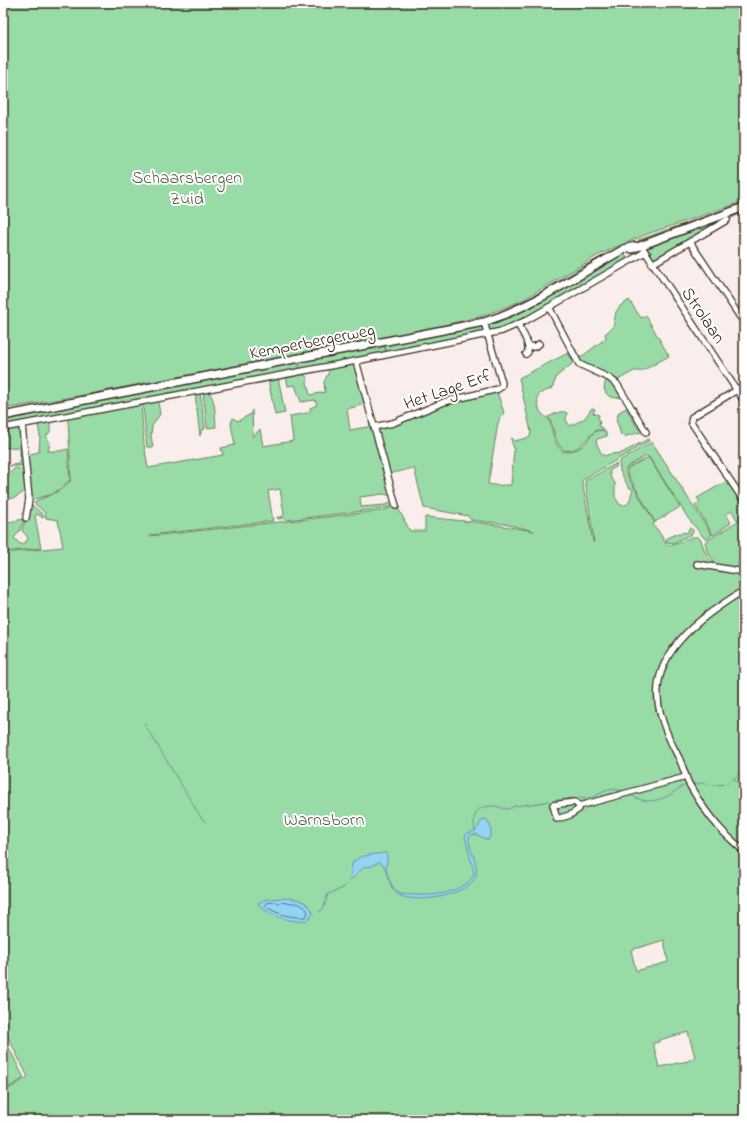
<svg xmlns="http://www.w3.org/2000/svg" width="747" height="1123" viewBox="0 0 747 1123" font-family="'Indie Flower',sans-serif">
<style>
.green{fill:#98dba7;stroke:#6a8262;fill-rule:evenodd}
.water{fill:#92d4f4;stroke:#6f909e}
.lines{fill:none;stroke-linecap:round;stroke-linejoin:round}
.shore{stroke:#5e6e74;stroke-width:1}
.stream{stroke:#6f909e;stroke-width:1}
.minor-casing{stroke:#3b2a1e;stroke-width:8}
.major-casing{stroke:#3b2a1e;stroke-width:10}
.minor{stroke:#fff;stroke-width:5.5}
.major{stroke:#fff;stroke-width:7}
.labels{text-anchor:middle;stroke-width:4;stroke-linejoin:round;paint-order:stroke}
.park-label{font-size:18px;fill:#575f47;stroke:#fff}
.street-label{font-size:18px;fill:#3b2a1e;stroke:#fff}
</style>
<rect width="100%" height="100%" fill="#f9eeeb"/>
<filter id="ink" filterUnits="userSpaceOnUse"><feTurbulence type="fractalNoise" baseFrequency=".025" numOctaves="2"/><feDisplacementMap in="SourceGraphic" scale="8" xChannelSelector="R" yChannelSelector="G"/><feConvolveMatrix kernelMatrix="1 2 1 2 8 2 1 2 1" color-interpolation-filters="sRGB"/></filter>
<g filter="url(#ink)">
<!-- green -->
<g class="green">
<polygon points="3,3 744,3 744,201 710,213 647,234 616,247 597,256 521,301 483,316 423,330 78,396 3,409"/>
<polygon points="738,205 739,207 640,243 638,240"/>
<polygon points="740,211 741,213 654,261 650,255 652,253 650,251 648,252 645,249 646,246"/>
<polygon points="621,247 539,296 498,315 497,313 530,298 585,265"/>
<polygon points="625,254 627,260 509,327 489,331 488,324 616,256"/>
<polygon points="629,300 641,318 646,316 669,356 642,371 634,371 616,381 580,363 551,307 580,358 606,338 605,334 613,327 616,312 620,306"/>
<polygon points="482,326 485,332 387,353 384,345"/>
<polygon points="384,346 386,353 302,370 298,361 358,350 378,349"/>
<path d="M568,353L572,359V364L557,376L552,388L539,394C536,401 538,410 543,415C546,418 549,418 550,422C553,432 554,448 565,452C570,451 577,450 581,447C590,441 592,427 605,431L607,436L597,439L596,442L601,453L605,456L610,454L622,453L648,439L649,441L584,479L582,481L593,542H594L585,481L617,463L616,467L610,470C609,476 612,480 615,483V497L620,505C632,507 629,497 633,490L631,488H629L620,471L619,461L652,442L712,535L707,539H705L688,518L649,457L646,456L627,467L625,472L655,523L653,524L654,527L657,529L667,545C680,546 688,535 698,537L701,540L705,552L711,562H714L707,551L705,542L744,517V1120H3V1092L28,1077L3,1027V553L63,547L58,520L46,518L45,513L34,503V502C49,495 59,494 71,480L68,418L141,404L144,444L148,468L223,455L221,448L235,445L231,424L233,418L238,421L251,414L252,410L253,437L260,429L263,446L293,441L290,416L307,413L310,412V408L317,405L315,400L301,402L295,385L288,386L286,376L302,372L308,379L307,382L310,395L325,392L324,382L331,367L354,363L365,404L347,409L350,430L373,426L393,496L383,494L360,497L361,507L385,505L393,502V506L381,509L286,520L283,518L278,519L277,517H282L284,514L280,489L268,491L273,521L150,535V536L381,511L394,507L399,510L410,531H425V517L483,523L534,531L505,524L471,520L468,516L463,515L424,508L414,468L389,474L376,429L438,406L497,392L504,413L500,418L498,423L488,484C496,486 503,485 511,485L514,449L511,439L512,438L515,441L530,437L531,432L519,378ZM664,940L668,962L636,971L631,950ZM688,1032L695,1057L688,1061L659,1067L653,1043L659,1042V1040Z"/>
<polygon points="297,362 300,370 3,427 3,418"/>
<polygon points="278,377 285,413 275,415 268,379"/>
<path d="M606,379L614,383L622,396L621,397C612,399 606,397 604,388Z"/>
<path d="M208,391C216,399 215,416 216,427L207,428L203,392Z"/>
<polygon points="200,392 205,429 202,429 200,436 195,393"/>
<polygon points="156,401 158,402 160,414 152,426 151,436 153,447 147,447 143,404"/>
<path d="M592,408L595,409L593,413L599,415L598,419L600,420L599,426L603,428L604,430H596C585,439 580,453 563,450C552,440 555,424 548,417C554,415 561,409 567,413L566,420L570,426L584,419Z"/>
<polygon points="626,408 639,430 642,429 643,430 641,432 623,437 621,435 618,425 616,420 619,412"/>
<polygon points="50,421 50,432 46,436 50,443 48,451 59,451 68,449 70,480 53,494 32,500 31,499 26,455 39,452 40,436 38,424"/>
<polygon points="19,427 22,429 24,466 10,466 10,465 20,464 20,447 3,448 3,430"/>
<polygon points="647,458 649,458 680,507 655,522 627,473 628,468"/>
<polygon points="15,468 23,469 26,491 14,498 3,499 3,477 8,475"/>
<polygon points="727,481 744,506 744,515 737,520 732,511 726,514 731,523 713,535 695,505 700,502 697,498"/>
<polygon points="30,503 44,516 43,518 37,514 35,516 41,548 3,552 3,523 24,519 20,530 14,538 20,544 23,544 28,539 27,536 22,531"/>
<polygon points="689,528 693,530 693,532 692,534 673,543 667,542 666,539 678,533 679,535 683,532 685,533 688,532"/>
<polygon points="3,1036 24,1078 3,1091"/>
</g>
<!-- water -->
<g class="water">
<path d="M486,819C491,824 493,833 488,840L475,834L469,836C468,849 479,862 476,875C471,896 411,906 396,893C387,885 389,866 379,862L372,866L364,867L353,878L350,879C351,874 351,865 354,861C359,855 377,854 385,853H386C388,858 387,861 386,866C386,876 392,889 400,894C424,896 447,897 467,883C470,880 473,878 474,873L465,836C468,832 470,833 474,831C479,828 479,824 482,820Z"/>
<path d="M270,899C285,898 307,895 313,913C311,916 310,919 307,920C297,925 263,914 258,903L264,900Z"/>
</g>
<g class="lines">
<!-- shore -->
<path class="shore" d="M275,902C286,904 304,899 308,913L305,917C292,918 276,914 265,906L267,903Z"/>
<!-- stream -->
<g class="stream">
<polyline points="144,723 202,819 205,821"/>
<polyline points="734,779 737,782 744,784"/>
<path d="M692,784C701,782 708,785 716,785C727,786 736,777 744,770"/>
<path d="M631,795C645,805 661,801 674,792C678,789 681,786 685,786"/>
<path d="M579,798C598,802 602,784 623,791"/>
<polyline points="554,800 562,800 572,798"/>
<path d="M475,831C472,816 475,806 493,806C498,806 501,808 506,809C509,809 512,807 515,806C527,804 537,804 549,801"/>
<polyline points="319,912 323,909 328,894 343,888 350,879"/>
</g>
<defs>
<g id="minor">
<polyline points="740,208 744,215"/>
<polyline points="690,242 744,323"/>
<polyline points="644,250 744,401"/>
<polyline points="652,264 727,220"/>
<polyline points="549,307 579,364 609,378 617,384 646,432"/>
<path d="M518,325C523,334 529,341 528,352L526,354"/>
<polyline points="529,346 534,347 539,344"/>
<polyline points="356,361 396,506"/>
<polyline points="744,385 732,393 692,417 691,422 744,501"/>
<polyline points="22,425 29,499 26,518"/>
<polyline points="374,427 393,423 444,402 498,389 501,387 502,383 484,322"/>
<polyline points="3,428 356,361 502,331 525,321 645,252"/>
<polyline points="697,564 744,572"/>
<path d="M744,590C700,618 643,656 661,716C665,731 672,745 679,758C683,766 685,776 689,784C697,798 707,814 718,826C726,836 736,843 744,852"/>
<polygon points="575,802 579,806 579,809 570,815 557,819 553,805"/>
<polyline points="579,806 686,777"/>
</g>
<g id="major">
<polyline points="632,249 744,207"/>
<path d="M3,416L484,322C534,306 578,275 624,249L635,246"/>
</g>
</defs>
<!-- minor casing -->
<use href="#minor" class="minor-casing"/>
<!-- major casing -->
<use href="#major" class="major-casing"/>
<!-- minor -->
<use href="#minor" class="minor"/>
<!-- major -->
<use href="#major" class="major"/>
</g>
</g>
<g class="labels">
<!-- park labels -->
<g class="park-label">
<text x="187" y="183">Schaarsbergen<tspan x="187" dy="21">Zuid</tspan></text>
<text x="324" y="825">Warnsborn</text>
</g>
<!-- street labels -->
<g class="street-label">
<text transform="translate(704 315) rotate(56)" y="6">Strolaan</text>
<text transform="translate(312 341) rotate(-11)" y="6">Kemperbergerweg</text>
<text transform="translate(447 389) rotate(-19)" y="6">Het Lage Erf</text>
</g>
</g>
<!-- margin -->
<rect width="747" height="1123" fill="none" stroke="#fff" stroke-width="16"/>
<rect x="8" y="8" width="731" height="1107" fill="none" stroke="#3b2a1e" stroke-width="1.5" filter="url(#ink)"/>
</svg>
